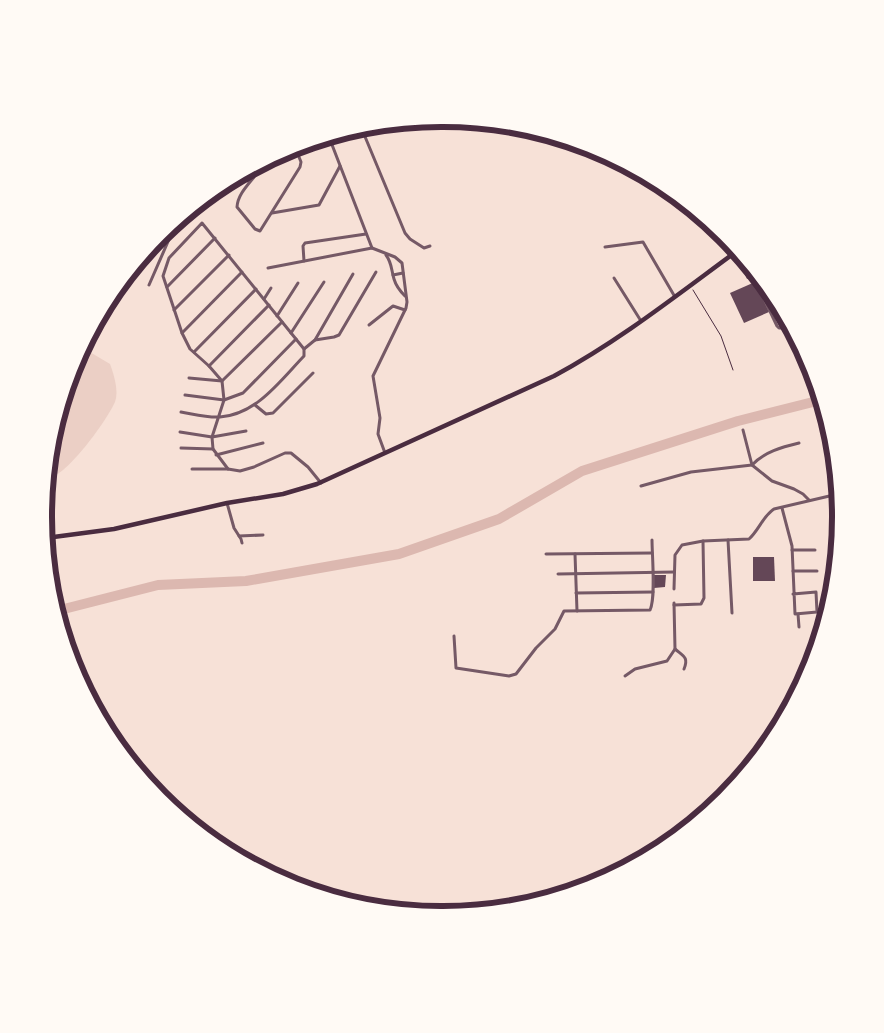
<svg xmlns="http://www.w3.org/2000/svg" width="884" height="1033" viewBox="0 0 884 1033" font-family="Lora,serif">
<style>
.green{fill:#ebcfc5}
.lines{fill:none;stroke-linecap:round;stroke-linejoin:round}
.river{stroke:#dcb8b0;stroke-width:10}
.building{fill:#644757}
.path{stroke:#4a2c40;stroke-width:1}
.minor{stroke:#755966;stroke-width:3}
.secondary{stroke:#4a2c40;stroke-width:4.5}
.rim{fill:none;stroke:#4a2c40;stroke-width:6}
</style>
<rect width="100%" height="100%" fill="#f7e1d7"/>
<!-- green -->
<path class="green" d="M83,348L110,364C114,375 119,391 115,402C107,420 67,476 47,479L51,439L74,364Z"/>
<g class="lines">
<!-- river -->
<polyline class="river" points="56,611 158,585 246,581 399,554 499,519 582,471 738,421 821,400"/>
</g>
<!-- building -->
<g class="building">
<polygon points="747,263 753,277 747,279 741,266"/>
<polygon points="755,282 769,312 744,323 730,293"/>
<polygon points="753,557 774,557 775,581 753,581"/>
<polygon points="654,575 666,575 665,587 654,588"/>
</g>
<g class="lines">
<!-- path -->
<polyline class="path" points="693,290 721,336 733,370"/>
<!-- minor -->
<g class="minor">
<polyline points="361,127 405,233 410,239 424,248 430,246"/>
<polyline points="329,137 372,248"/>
<polyline points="331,142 348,131"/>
<path d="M263,163C257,178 238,190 237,207L255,229L260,231L300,167L301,162L295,147"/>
<polyline points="243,173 249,182"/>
<polyline points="244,173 257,172"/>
<polyline points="272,213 319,205 340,166"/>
<polyline points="605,247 643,242 675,297"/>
<path d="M386,255C392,263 391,269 394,279C396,286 400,291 405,296"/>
<polyline points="304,261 303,246 305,243 366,234"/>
<polyline points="748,265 777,326 779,328 791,328"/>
<polyline points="268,268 372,248 395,257 402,263 407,302 406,308 373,376 380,418 378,434 385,453"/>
<polyline points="393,275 403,273"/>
<polyline points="614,278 641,321"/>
<polyline points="149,285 177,221"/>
<polyline points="167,287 215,238"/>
<polyline points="264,299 271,288"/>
<polyline points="174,310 229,255"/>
<polyline points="277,316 298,283"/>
<polyline points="369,325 393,306 405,310"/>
<polyline points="182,333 242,272"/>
<polyline points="291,333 324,282"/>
<polyline points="793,333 795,339 797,340"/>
<polyline points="315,340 334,337 339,335 376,272"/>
<polyline points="304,349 315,340 353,274"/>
<polyline points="194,352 256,289"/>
<polyline points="209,366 269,305"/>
<polyline points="189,378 222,381 282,322"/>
<polyline points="185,395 224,400 243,393 296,339"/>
<polyline points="255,405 266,414 273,413 313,373"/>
<path d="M181,412C193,414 208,418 220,417C257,414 280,381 304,356V349L202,223L169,258L163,276L182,333L190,349L209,366L222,381L224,400L212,437L213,449L228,469"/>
<polyline points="743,430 752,465 772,481 794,489 803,494 809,500"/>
<polyline points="180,432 212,437 246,431"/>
<polyline points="181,448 213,449"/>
<polyline points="216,455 263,443"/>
<polyline points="192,469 228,469 240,471 254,467 285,453 291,453 308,467 321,483"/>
<path d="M641,486L691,472L752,465C764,452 782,447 799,443"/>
<polyline points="227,503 234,528 241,539 242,543"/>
<polyline points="782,508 792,546 795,614 817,612 816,592 793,594"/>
<polyline points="239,536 263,535"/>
<polyline points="728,540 732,613"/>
<polyline points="792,550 815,550"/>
<polyline points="546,554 652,553"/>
<polyline points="575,554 577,611"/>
<polyline points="793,571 817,571"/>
<polyline points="558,574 674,572"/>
<path d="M674,589L675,555L682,545L703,541L749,539C759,530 763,516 774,509L838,494"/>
<polyline points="576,593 653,592"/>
<polyline points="674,605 701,604 704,598 703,541"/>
<polyline points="798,614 799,627"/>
<path d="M454,636L456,668L509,676L516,674L536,648L555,629L564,611L650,610C656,598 652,555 652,540"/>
<path d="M675,649C683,656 689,657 684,669"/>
<polyline points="625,676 635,669 667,661 675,649 674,603"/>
</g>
<!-- secondary -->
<path class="secondary" d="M46,538L114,529L227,503L283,494L317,484L554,376C619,341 677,295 737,251"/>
</g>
<!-- crop -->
<path d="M0 0H884V1033H0ZM441 127H443A389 389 0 0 1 832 516V517A389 389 0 0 1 443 906H441A389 389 0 0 1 52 517V516A389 389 0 0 1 441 127Z" fill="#fffaf5" fill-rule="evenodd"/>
<path class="rim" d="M441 127H443A389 389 0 0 1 832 516V517A389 389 0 0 1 443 906H441A389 389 0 0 1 52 517V516A389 389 0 0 1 441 127Z"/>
</svg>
